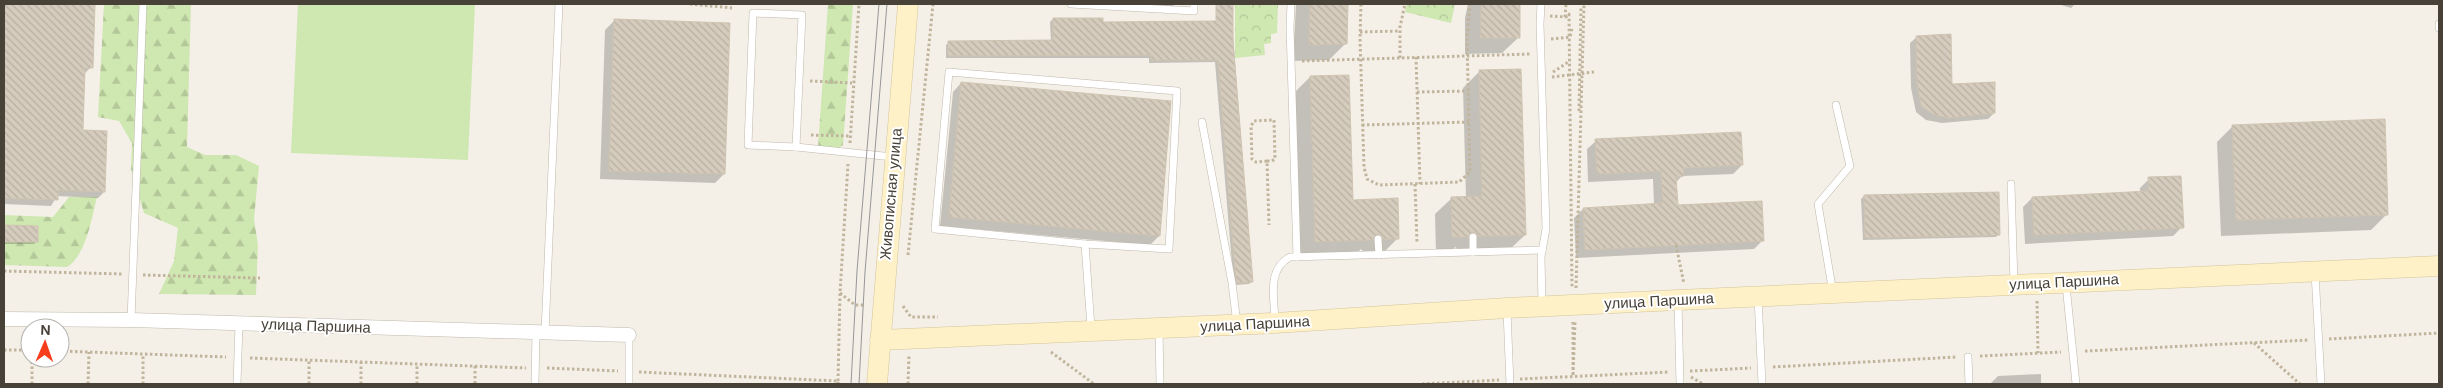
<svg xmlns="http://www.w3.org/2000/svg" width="2443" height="388" viewBox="0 0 2443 388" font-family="'DM Sans',sans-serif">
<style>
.forest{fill:url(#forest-firs)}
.park{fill:url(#park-crowns)}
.pitch{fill:#cfe7b1}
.shadow{fill:#0003}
.building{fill:url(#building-back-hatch);stroke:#d0c4b1}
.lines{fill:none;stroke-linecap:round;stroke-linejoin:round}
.lane-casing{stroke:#bfb8ab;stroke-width:8}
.street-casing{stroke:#bfb8ab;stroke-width:15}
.secondary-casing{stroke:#d3c499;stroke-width:21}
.path{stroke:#c1b49c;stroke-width:3;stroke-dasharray:2.5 2.5;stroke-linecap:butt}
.lane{stroke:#fff;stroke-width:7}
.street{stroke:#fff;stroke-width:14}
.secondary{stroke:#fef1c8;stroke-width:20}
.tram{stroke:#979797;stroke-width:1}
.labels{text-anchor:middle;stroke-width:4;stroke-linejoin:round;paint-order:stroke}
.street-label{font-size:15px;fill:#474137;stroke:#fff}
</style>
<defs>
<pattern id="forest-firs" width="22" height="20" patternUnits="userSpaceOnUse" patternTransform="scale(1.25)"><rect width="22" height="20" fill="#cfe7b1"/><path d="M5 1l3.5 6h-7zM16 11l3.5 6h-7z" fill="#b3c799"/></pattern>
<pattern id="park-crowns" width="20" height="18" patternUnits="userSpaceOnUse" patternTransform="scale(1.25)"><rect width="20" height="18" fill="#cfe7b1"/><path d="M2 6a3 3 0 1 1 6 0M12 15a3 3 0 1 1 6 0" fill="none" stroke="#b3c799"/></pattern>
<pattern id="building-back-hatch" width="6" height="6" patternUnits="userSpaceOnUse" patternTransform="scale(1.25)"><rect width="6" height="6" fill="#d5ccbd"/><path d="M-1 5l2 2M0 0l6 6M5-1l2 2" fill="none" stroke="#b8b0a3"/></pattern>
</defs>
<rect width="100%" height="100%" fill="#f4f0e8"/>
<!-- forest -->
<g class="forest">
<polygon points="104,4 191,4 187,147 205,155 236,155 259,166 254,219 258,245 256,295 159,294 174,261 178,228 144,213 131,169 132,143 119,121 98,117"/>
<polygon points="828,4 853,4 843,145 833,152 818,147"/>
<path d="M69,197H97C92,217 86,256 67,267L4,265V215L53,217Z"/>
</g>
<!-- park -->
<g class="park">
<polygon points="1235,4 1278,4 1277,33 1271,34 1271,43 1264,44 1265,55 1235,58"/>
<polygon points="1407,4 1455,4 1451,23 1405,12"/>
</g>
<!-- pitch -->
<polygon class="pitch" points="298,4 475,4 468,160 291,153"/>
<!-- shadow -->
<g class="shadow">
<polygon points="4,4 94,4 91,67 84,74 82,131 104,192 98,198 57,196 51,206 4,204"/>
<polygon points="1130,4 1175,4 1172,7"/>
<polygon points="1296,4 1348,4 1345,44 1329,60 1293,61"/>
<polygon points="1468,4 1519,4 1519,37 1502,53 1465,54 1465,18"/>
<polygon points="2058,4 2075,4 2071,8"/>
<polygon points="1053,19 1102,23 1232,22 1252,281 1249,284 1235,285 1233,275 1215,62 1149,63 1149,58 946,58 946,45 949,42 1051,42 1050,22"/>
<polygon points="614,21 724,174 715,183 600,179 605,30"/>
<polygon points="1917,37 1951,85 1994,113 1988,119 1942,123 1926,120 1916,112 1911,88 1910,43"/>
<polygon points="1479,72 1525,235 1508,251 1462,252 1455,247 1450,253 1436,253 1435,214 1452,198 1466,198 1463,88"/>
<polygon points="1310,77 1352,201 1398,238 1381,255 1367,255 1361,249 1355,255 1299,257 1294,93"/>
<polygon points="961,83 1159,236 1150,245 940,226 953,92"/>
<polygon points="2233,126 2387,214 2371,230 2221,236 2217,142"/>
<polygon points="1596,141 1742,165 1733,174 1682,176 1675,183 1676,206 1763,240 1754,249 1576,258 1574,218 1583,209 1654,205 1653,179 1588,182 1587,149"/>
<polygon points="2149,179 2182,227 2173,236 2025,244 2023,207 2032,198 2140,192 2140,188"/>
<polygon points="1864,196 1999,234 1996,237 1863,240 1861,199"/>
<polygon points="4,227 37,227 36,242 34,244 4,244"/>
<polygon points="2041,374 2041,384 1990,384 1998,376"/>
</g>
<!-- building -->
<g class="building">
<polygon points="4,4 95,4 93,68 85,68 83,130 107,131 105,192 58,190 58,200 4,198"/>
<polygon points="1216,4 1233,4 1233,43 1253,282 1237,283 1235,271 1218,60 1151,60 1151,55 948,56 948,41 1053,40 1053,18 1103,18 1103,22 1216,21"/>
<polygon points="1310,4 1348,4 1347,44 1309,45"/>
<polygon points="1481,4 1520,4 1520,38 1480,38"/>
<polygon points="614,19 730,23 725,174 609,171"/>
<polygon points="1951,34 1952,84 1995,82 1995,113 1948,118 1933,114 1921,106 1917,81 1916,36"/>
<polygon points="1521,69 1526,235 1478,236 1473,232 1468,237 1452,237 1451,197 1482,196 1479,70"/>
<polygon points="1349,75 1353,200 1398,198 1399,239 1383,239 1378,234 1375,235 1373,240 1315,242 1310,76"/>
<polygon points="961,82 1171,101 1160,236 949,217"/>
<polygon points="2385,119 2388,215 2236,220 2232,125"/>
<polygon points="1741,132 1743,165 1683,168 1684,176 1676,177 1678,205 1762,201 1764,241 1585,250 1583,208 1663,203 1661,171 1597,174 1595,139"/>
<polygon points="2181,176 2184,228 2034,235 2032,197 2149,191 2148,177"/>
<polygon points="1999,192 2000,235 1865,238 1864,195"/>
<polygon points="4,225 38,226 38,242 4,242"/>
</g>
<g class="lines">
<defs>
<g id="lane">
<polyline points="1071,4 1194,11 1194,4"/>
<polyline points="1291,4 1290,27 1297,257"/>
<polyline points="1541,4 1540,24 1546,229 1541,257 1542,305"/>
<polygon points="753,13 802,15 796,147 748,145"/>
<polyline points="2439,24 2439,28"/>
<polygon points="949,72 1177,91 1169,249 1085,244 935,229"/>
<polyline points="1202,122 1232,283 1237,324"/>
<polyline points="796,147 893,157"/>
<polyline points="2011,184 2014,284"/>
<polyline points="1473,237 1473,252"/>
<polyline points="1378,239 1379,255"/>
<polyline points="1085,244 1091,328"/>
<polyline points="2315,272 2321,384"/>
<polyline points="2066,285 2076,384"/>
<polyline points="1833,293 1818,204 1850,166 1836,105"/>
<polyline points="1758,297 1762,384"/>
<polyline points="1678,302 1680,384"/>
<polyline points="1507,311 1510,384"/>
<polyline points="131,320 143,4"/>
<path d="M1275,320C1274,298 1267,269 1290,257L1542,250"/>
<polyline points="1159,329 1160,384"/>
<polyline points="545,333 559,4"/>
<polyline points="629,335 629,384"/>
<polyline points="1968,357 1969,384"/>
<polyline points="237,384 239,324"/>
<polyline points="535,384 536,332"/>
</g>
<polyline id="street" points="4,319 131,320 629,335"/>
<g id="secondary">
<polyline points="880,340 1275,323 1507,308 1678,300 2439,266"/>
<polyline points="877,384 908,4"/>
</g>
</defs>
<!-- lane casing -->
<use href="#lane" class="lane-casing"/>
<!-- street casing -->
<use href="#street" class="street-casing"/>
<!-- secondary casing -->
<use href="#secondary" class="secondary-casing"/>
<!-- path -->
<g class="path">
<polyline points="690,4 732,8"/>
<polyline points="1361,4 1360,39 1364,167 1367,179 1379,185 1459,182 1470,172 1467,39 1470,4"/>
<polyline points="1550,16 1566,17 1569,14 1572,288"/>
<polyline points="1565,17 1566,4"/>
<polyline points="1360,32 1400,31"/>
<polyline points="1551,39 1570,37 1572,28"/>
<polyline points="1416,57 1420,184"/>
<polyline points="1400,58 1400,27 1405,4"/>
<polyline points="1302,61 1530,54"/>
<polyline points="1553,72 1570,61"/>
<polyline points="1552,77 1594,72"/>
<polyline points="810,81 852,83"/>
<polyline points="1417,92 1468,91"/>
<polyline points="1579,111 1581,7"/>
<polyline points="1362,125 1469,122"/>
<polyline points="811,135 850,136"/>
<polyline points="850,143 859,4"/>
<polyline points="1267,161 1272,161 1275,159 1274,120 1254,121 1251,126 1252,159 1256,162 1267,161 1269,225"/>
<polyline points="1415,184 1417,243"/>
<polyline points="1676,245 1684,284"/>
<polyline points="908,255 933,4"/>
<polyline points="4,271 122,274"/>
<polyline points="143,275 260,278"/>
<polyline points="1576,288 1584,4"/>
<polyline points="840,293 855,305 865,305"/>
<polyline points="2037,301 2038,353"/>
<polyline points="903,306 911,317 938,317"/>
<polyline points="1573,322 1573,376 1575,322"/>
<polyline points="2329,339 2439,333"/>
<polyline points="2254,343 2300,384"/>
<polyline points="4,350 30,350"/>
<polyline points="60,351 226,357"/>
<polyline points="2085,351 2308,340"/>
<polyline points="1051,352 1094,384"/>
<polyline points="1980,356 2061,352"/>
<polyline points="250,358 526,368"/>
<polyline points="475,366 475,384"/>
<polyline points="1773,367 1956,357"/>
<polyline points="547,368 618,371"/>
<polyline points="1690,371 1751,368"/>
<polyline points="639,372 838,381 838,384"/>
<polyline points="1691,377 1703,384"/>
<polyline points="1520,379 1669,372"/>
<polyline points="838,381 840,293 848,164"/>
<polyline points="32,384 32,358"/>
<polyline points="88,384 89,352"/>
<polyline points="143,384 143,354"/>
<polyline points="309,384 309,360"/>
<polyline points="361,384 361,362"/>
<polyline points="417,384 417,364"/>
<polyline points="908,384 909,355"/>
<polyline points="1422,384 1499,380"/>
</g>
<!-- lane -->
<use href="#lane" class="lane"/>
<!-- street -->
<use href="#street" class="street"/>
<!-- secondary -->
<use href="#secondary" class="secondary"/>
<!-- tram -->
<g class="tram">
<polyline points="851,384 857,271 879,4"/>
<polyline points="859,384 865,272 887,4"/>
</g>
</g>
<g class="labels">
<!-- street labels -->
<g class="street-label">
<text transform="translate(891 194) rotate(-85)" y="5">Живописная улица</text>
<text transform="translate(2064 282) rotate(-3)" y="5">улица Паршина</text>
<text transform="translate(1659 301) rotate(-3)" y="5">улица Паршина</text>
<text transform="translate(1255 324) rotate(-3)" y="5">улица Паршина</text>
<text transform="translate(316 326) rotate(2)" y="5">улица Паршина</text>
</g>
</g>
<!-- border -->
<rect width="2443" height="388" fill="none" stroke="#474137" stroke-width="10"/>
<!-- north arrow -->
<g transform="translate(45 343) rotate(2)"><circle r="24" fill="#ffffff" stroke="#b5b3af"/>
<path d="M0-4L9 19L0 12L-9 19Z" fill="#f73e1c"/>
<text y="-8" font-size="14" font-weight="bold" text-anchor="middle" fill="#474137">N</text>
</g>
</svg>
